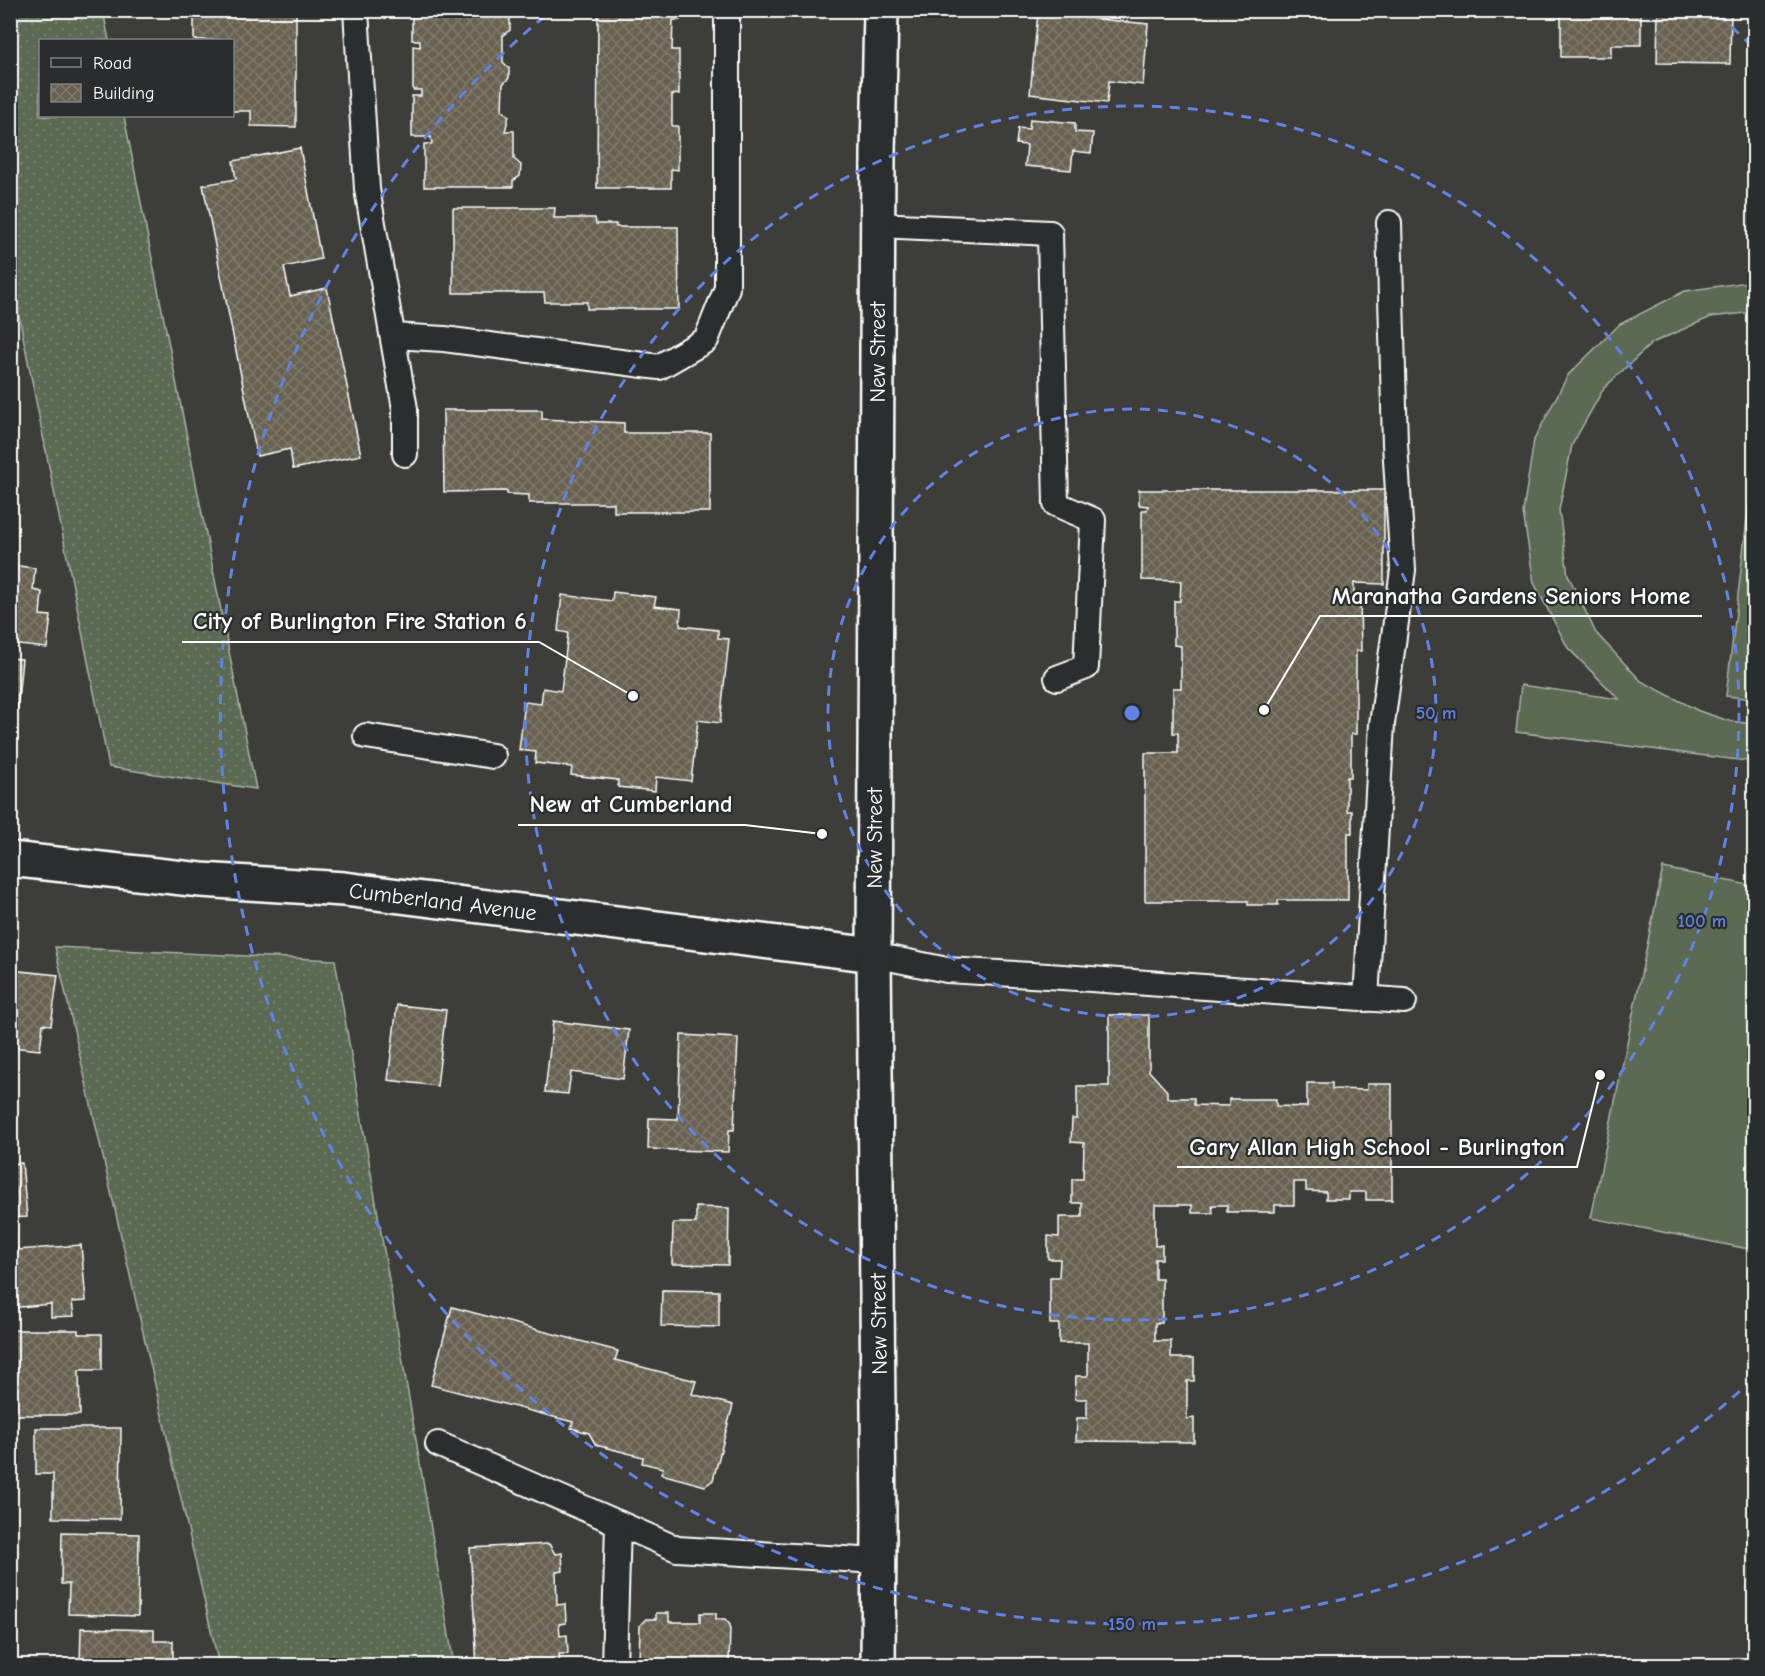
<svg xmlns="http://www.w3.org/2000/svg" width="1765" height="1676" viewBox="0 0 1765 1676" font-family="'Comic Neue',sans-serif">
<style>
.grass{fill:url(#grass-dots);stroke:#acb4a9;stroke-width:1.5}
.pitch{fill:#5a6a53;stroke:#acb4a9;stroke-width:1.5}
.building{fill:url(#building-cross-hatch);stroke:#fff;stroke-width:1.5}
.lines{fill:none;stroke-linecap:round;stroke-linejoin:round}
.service-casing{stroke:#fff;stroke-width:28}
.tertiary-casing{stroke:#fff;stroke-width:38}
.secondary-casing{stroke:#fff;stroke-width:38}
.service{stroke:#2a2d2e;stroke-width:24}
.tertiary{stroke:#2a2d2e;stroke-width:33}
.secondary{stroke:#2a2d2e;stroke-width:33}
.ring{fill:none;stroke:#6183e4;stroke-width:3;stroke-dasharray:10 8}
.labels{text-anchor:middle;stroke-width:4.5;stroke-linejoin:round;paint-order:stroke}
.street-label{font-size:22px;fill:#fff;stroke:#2a2d2e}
.centre{fill:#6183e4;stroke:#2a2d2e;stroke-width:3}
.ring-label{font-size:18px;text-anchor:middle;font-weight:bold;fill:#6183e4;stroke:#2a2d2e;stroke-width:4.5;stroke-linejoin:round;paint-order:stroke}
.leader{fill:none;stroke:#fff;stroke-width:2}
.callout-dot{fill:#fff;stroke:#2a2d2e;stroke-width:2}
.callout-label{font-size:24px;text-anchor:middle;font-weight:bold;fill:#fff;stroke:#2a2d2e;stroke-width:4.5;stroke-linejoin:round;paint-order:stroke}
</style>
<defs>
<pattern id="grass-dots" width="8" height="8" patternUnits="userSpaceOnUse" patternTransform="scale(1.5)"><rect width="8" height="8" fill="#5a6a53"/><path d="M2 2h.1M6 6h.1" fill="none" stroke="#73806d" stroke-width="1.8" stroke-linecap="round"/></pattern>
<pattern id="building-cross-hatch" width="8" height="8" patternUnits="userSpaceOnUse" patternTransform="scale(1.5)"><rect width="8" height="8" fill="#696252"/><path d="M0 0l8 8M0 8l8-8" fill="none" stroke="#807a6c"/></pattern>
</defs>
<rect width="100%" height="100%" fill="#3d3d39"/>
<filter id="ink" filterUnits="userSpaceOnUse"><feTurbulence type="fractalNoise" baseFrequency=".0167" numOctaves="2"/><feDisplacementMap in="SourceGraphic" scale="12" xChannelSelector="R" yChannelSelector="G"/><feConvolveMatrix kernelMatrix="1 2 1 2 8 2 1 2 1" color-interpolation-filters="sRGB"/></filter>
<g filter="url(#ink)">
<!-- grass -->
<g class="grass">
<polygon points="10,11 103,11 109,40 40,40 40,116 124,116 256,789 109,767 11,276"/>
<polygon points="55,947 335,960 454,1665 219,1665"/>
</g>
<!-- pitch -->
<g class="pitch">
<polygon points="1754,281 1754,312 1711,317 1652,343 1604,388 1572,445 1559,510 1568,575 1596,633 1641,681 1699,711 1729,721 1754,724 1754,762 1516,732 1521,685 1619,699 1568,648 1534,583 1523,512 1534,440 1568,375 1620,324 1685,291"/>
<polygon points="1754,460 1754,699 1726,696"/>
<polygon points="1663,868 1754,886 1754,1250 1591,1218"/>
</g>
<!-- building -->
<g class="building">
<polygon points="194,10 296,10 296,127 251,126 251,111 232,111 232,40 194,40"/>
<polygon points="412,10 504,10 504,13 510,19 510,30 503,35 503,62 509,68 509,78 503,84 502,110 509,116 505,131 514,131 514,159 521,165 520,176 513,181 513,187 424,187 424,144 432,144 431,137 412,137 412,96 421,96 421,90 413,90 413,46 420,47 420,40 412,40"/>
<polygon points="598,10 680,10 680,20 673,20 672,50 679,50 679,94 672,95 672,126 678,126 678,170 671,169 671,188 597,188"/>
<polygon points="1473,10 1511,10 1511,17 1472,16"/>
<polygon points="1561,10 1641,10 1641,45 1611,45 1611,57 1561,57"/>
<polygon points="1658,10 1731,10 1730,64 1657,63"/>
<polygon points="1038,13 1148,24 1143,85 1109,81 1107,103 1030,94"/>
<polygon points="1030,119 1075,123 1075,132 1093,133 1091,153 1073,151 1071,170 1025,166 1027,145 1016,144 1018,128 1029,129"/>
<polygon points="300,148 321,259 284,267 290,296 327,288 361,455 293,469 290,449 257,456 203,185 236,179 233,161"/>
<polygon points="453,208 555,208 554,218 595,218 596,224 616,224 616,227 678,227 679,309 587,309 587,302 545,302 544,293 453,293"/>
<polygon points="443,410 542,410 542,419 624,423 624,433 710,433 710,512 614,512 614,503 529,503 529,495 507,494 507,491 444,492"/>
<polygon points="1139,490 1384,490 1384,584 1354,583 1354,599 1360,599 1361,651 1356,651 1356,734 1351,734 1351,777 1347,777 1347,811 1352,811 1352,833 1348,833 1348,900 1278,900 1278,905 1248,905 1248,901 1145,901 1145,753 1178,753 1178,733 1173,733 1173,688 1181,688 1181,646 1174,645 1174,601 1180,601 1181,581 1142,580 1142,510 1147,510 1148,506 1139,505"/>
<polygon points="10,565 35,568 33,590 42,592 40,615 51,616 47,648 10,644"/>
<polygon points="613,592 656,597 654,606 681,609 680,626 718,630 718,638 729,639 720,723 698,720 691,781 656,777 655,791 618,787 618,780 571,775 572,767 535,763 536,752 519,750 525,702 541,704 543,688 561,691 568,633 558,631 562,595 612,601"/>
<polygon points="10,658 22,659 16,720 10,719"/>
<polygon points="10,970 58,975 51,1025 43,1024 40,1050 10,1047"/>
<polygon points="397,1005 446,1010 437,1086 388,1080"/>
<polygon points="1109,1015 1149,1015 1149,1071 1167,1091 1167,1098 1194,1098 1194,1105 1229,1106 1229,1099 1276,1099 1276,1106 1307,1107 1307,1083 1332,1083 1332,1089 1367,1090 1367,1084 1392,1084 1392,1200 1366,1200 1366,1192 1349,1192 1349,1199 1326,1199 1326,1192 1306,1191 1306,1182 1294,1182 1294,1205 1275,1205 1275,1212 1227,1212 1227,1205 1212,1205 1213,1213 1192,1213 1192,1205 1155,1205 1155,1246 1162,1245 1162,1259 1155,1259 1155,1279 1162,1279 1162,1323 1155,1323 1155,1341 1171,1341 1171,1358 1194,1358 1194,1381 1187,1381 1187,1419 1194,1418 1194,1442 1076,1441 1077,1418 1087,1418 1087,1399 1075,1399 1076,1376 1088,1376 1088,1343 1059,1343 1059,1324 1050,1324 1050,1277 1059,1277 1060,1259 1048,1259 1048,1236 1059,1237 1059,1217 1082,1217 1082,1203 1072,1203 1072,1179 1083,1179 1084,1143 1071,1142 1072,1119 1077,1119 1077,1086 1109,1086"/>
<polygon points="553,1021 629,1030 623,1079 571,1072 568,1094 545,1092"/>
<polygon points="681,1035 738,1038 734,1130 729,1130 728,1152 648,1149 649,1118 678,1119"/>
<polygon points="22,1163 27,1217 10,1218 10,1164"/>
<polygon points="696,1207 729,1208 728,1265 672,1264 673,1223 696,1223"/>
<polygon points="16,1227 17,1250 81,1245 86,1301 72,1302 74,1316 51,1317 51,1304 10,1308 10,1228"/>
<polygon points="662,1290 719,1291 719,1327 661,1326"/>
<polygon points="452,1307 618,1351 615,1360 696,1381 692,1394 733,1405 713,1480 705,1486 661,1474 663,1468 642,1463 643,1457 596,1445 589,1433 571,1428 573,1422 431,1385"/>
<polygon points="10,1330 78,1330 78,1334 102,1334 102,1370 79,1370 80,1415 14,1415 15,1373 10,1373"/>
<polygon points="36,1428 121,1428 120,1519 53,1518 53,1474 36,1474"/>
<polygon points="62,1532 139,1534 138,1616 68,1614 69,1584 61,1584"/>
<polygon points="549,1544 555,1554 562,1553 563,1571 556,1572 557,1605 565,1604 566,1623 559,1624 560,1636 567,1635 568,1654 559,1654 560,1666 477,1666 470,1548"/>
<polygon points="656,1613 669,1613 669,1622 700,1622 700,1613 716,1613 716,1619 725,1619 730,1625 729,1666 639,1666 640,1625 646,1619 656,1619"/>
<polygon points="81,1628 154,1630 154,1641 173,1641 173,1666 80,1666"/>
<rect x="1011" y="1664" width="75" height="2"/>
</g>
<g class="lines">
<defs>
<g id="service">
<polyline points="356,10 367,189 405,409 405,454"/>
<polyline points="877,225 1050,233 1056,504 1093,520 1086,667 1057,678"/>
<polyline points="393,336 444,339 659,367 706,340 727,288 727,10"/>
<polyline points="366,736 493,756"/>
<polyline points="874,955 947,970 1048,976 1404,1001"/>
<polyline points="1366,999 1382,724 1403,570 1395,444 1389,223"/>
<polyline points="438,1444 677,1549 878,1561"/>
<polyline points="614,1666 618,1523"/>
</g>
<polyline id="tertiary" points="10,859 201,880 344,889 874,955"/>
<polyline id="secondary" points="878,1666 879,1525 874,955 878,154 881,10"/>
</defs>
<!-- service casing -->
<use href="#service" class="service-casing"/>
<!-- tertiary casing -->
<use href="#tertiary" class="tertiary-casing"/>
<!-- secondary casing -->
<use href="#secondary" class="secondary-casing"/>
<!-- service -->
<use href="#service" class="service"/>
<!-- tertiary -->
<use href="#tertiary" class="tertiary"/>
<!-- secondary -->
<use href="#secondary" class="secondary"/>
</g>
</g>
<!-- distance rings -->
<g class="ring">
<circle cx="1132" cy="713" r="304"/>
<circle cx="1132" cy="713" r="607"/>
<path d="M1753 1379A911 911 0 1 1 546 15M1718 15A911 911 0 0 1 1753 47"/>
</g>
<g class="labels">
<!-- street labels -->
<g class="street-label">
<text transform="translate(877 352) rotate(-90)" y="8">New Street</text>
<text transform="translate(874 838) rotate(-90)" y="8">New Street</text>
<text transform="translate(443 901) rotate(7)" y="8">Cumberland Avenue</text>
<text transform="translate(878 1324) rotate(-91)" y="8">New Street</text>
</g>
</g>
<circle cx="1132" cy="713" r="9" class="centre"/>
<g class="ring-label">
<text x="1436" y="719">50 m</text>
<text x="1702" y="927">100 m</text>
<text x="1132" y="1630">150 m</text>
</g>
<!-- callouts -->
<path class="leader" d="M1264 710L1320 616H1702M633 696L539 642H182M822 834L745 825H518M1600 1075L1577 1167H1177"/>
<g class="callout-dot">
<circle cx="1264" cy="710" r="6"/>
<circle cx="633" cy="696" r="6"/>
<circle cx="822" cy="834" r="6"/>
<circle cx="1600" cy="1075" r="6"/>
</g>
<g class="callout-label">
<text x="1511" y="604">Maranatha Gardens Seniors Home</text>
<text x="360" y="629">City of Burlington Fire Station 6</text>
<text x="631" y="812">New at Cumberland</text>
<text x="1377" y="1155">Gary Allan High School - Burlington</text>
</g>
<!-- margin -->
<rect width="1765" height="1676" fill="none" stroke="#2a2d2e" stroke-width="36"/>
<rect x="18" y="18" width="1729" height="1640" fill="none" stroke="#fff" stroke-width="2" filter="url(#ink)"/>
<!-- legend -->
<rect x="39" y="39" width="195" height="78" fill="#2a2d2e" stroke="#7f8182" stroke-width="1.5"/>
<rect x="51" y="58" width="30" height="9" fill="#2a2d2e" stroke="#7f8182" stroke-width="1.5"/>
<text x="93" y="69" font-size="18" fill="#ffffff">Road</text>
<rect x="51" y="84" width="30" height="18" fill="url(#building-cross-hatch)" stroke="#7f8182" stroke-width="1.5"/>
<text x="93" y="99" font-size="18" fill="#ffffff">Building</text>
</svg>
